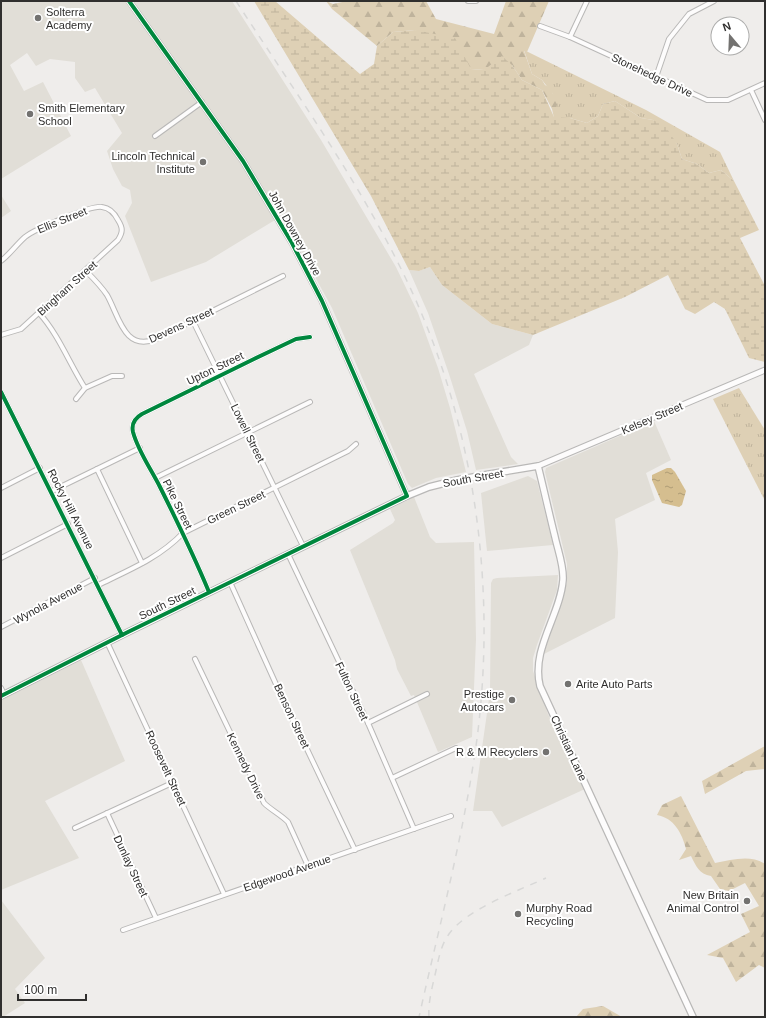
<svg xmlns="http://www.w3.org/2000/svg" width="766" height="1018" viewBox="0 0 766 1018" font-family="Arial,sans-serif">
<style>
.built{fill:#e1ded7}
.grass{fill:url(#grass-tufts)}
.forest{fill:url(#forest-firs)}
.wetland{fill:url(#wetland-marsh)}
.water{fill:url(#water-ripples)}
.lines{fill:none;stroke-linecap:round;stroke-linejoin:round}
.minor-casing{stroke:#b9b8b7;stroke-width:6}
.tertiary-casing{stroke:#b9b8b7;stroke-width:7}
.secondary-casing{stroke:#b9b8b7;stroke-width:8}
.minor{stroke:#fdfcfc;stroke-width:4}
.tertiary{stroke:#fdfcfc;stroke-width:5}
.secondary{stroke:#fdfcfc;stroke-width:5.5}
.rail{stroke:#d8d8d7;stroke-width:1.5;stroke-dasharray:7 7;stroke-linecap:butt}
.secondary-bridge-casing{stroke:#b9b8b7;stroke-width:8;stroke-linecap:butt}
.secondary-bridge{stroke:#fdfcfc;stroke-width:5.5}
.cycleway-casing{stroke:#fff;stroke-width:6}
.cycleway{stroke:#00873e;stroke-width:4}
.poi-dot{fill:#737270;stroke:#fff;stroke-width:1.5}
.labels{text-anchor:middle;stroke-width:4;stroke-linejoin:round;paint-order:stroke}
.poi-label{font-size:11px;fill:#302f2e;stroke:#fff;text-anchor:start}
.street-label{font-size:11px;fill:#302f2e;stroke:#fff}
</style>
<defs>
<pattern id="grass-tufts" width="24" height="20" patternUnits="userSpaceOnUse"><rect width="24" height="20" fill="#ded0b5"/><path d="M3 7l-1-3M5 7V3M7 7l1-3M15 17l-1-3M17 17v-4M19 17l1-3" fill="none" stroke="#bfb39c"/></pattern>
<pattern id="forest-firs" width="22" height="20" patternUnits="userSpaceOnUse"><rect width="22" height="20" fill="#ded0b5"/><path d="M5 1l3.5 6h-7zM16 11l3.5 6h-7z" fill="#bfb39c"/></pattern>
<pattern id="wetland-marsh" width="20" height="14" patternUnits="userSpaceOnUse"><rect width="20" height="14" fill="#ded0b5"/><path d="M1 5h8M5 5V1M11 12h8M15 12V8" fill="none" stroke="#bfb39c"/></pattern>
<pattern id="water-ripples" width="26" height="14" patternUnits="userSpaceOnUse"><rect width="26" height="14" fill="#d5be8f"/><path d="M2 4q2-2 4 0t4 0M15 11q2-2 4 0t4 0" fill="none" stroke="#ad9b75"/></pattern>
</defs>
<rect width="100%" height="100%" fill="#efedeb"/>
<!-- built -->
<g class="built">
<polygon points="1,1 232,1 321,140 396,267 418,313 438,368 450,408 466,472 436,478 412,488 408,484 332,308 291,233 280,217 206,262 151,282 125,216 132,203 130,190 122,186 113,169 107,151 122,133 95,88 85,92 75,78 75,62 50,59 36,66 27,53 10,65 24,91 43,82 71,136 1,179"/>
<polygon points="1,195 11,211 1,218"/>
<polygon points="430,267 442,285 492,324 533,335 529,345 474,374 511,457 518,464 476,470 467,431 449,374 428,313 409,270 419,271"/>
<polygon points="654,421 671,460 646,473 655,500 615,519 618,552 615,618 544,654 567,582 567,564 545,472 546,468"/>
<polygon points="528,476 537,481 553,545 487,551 481,493"/>
<polygon points="414,497 430,537 436,543 474,542 476,639 472,737 438,752 414,695 411,696 397,669 395,660 350,550 393,523 395,520 390,509"/>
<polygon points="558,575 557,590 537,645 533,658 533,671 548,714 585,789 502,827 492,811 473,811 490,692 491,583 493,579 497,578"/>
<polygon points="81,660 125,761 45,801 79,858 1,890 1,700"/>
<polygon points="1,900 45,958 15,989 25,1003 3,1017 1,1017"/>
</g>
<!-- grass -->
<g class="grass">
<polygon points="524,50 646,110 720,152 734,181 721,170 709,173 697,164 682,159 677,144 653,120 641,118 615,101 603,104 598,116 587,123 570,118 554,118 552,109 555,109 553,94 542,80 532,74"/>
<polygon points="739,388 765,430 765,501 713,399"/>
</g>
<!-- forest -->
<g class="forest">
<polygon points="326,1 333,4 347,1 426,1 436,19 494,34 506,1 549,1 527,52 524,51 532,74 542,80 545,85 551,88 553,94 560,98 555,109 552,109 542,90 522,80 512,65 484,70 471,69 415,30 393,32 377,46 332,9"/>
<polygon points="765,746 765,769 746,771 705,794 702,781"/>
<path d="M681,796L715,863C732,860 750,854 765,864V968L759,965L736,982L723,958L707,955L750,932L741,914L759,906L745,883L729,891L720,889L711,876C699,874 696,866 691,856L679,860L686,849C682,833 674,818 657,815L662,805Z"/>
<polygon points="603,1006 622,1017 576,1017 583,1009"/>
</g>
<!-- wetland -->
<polygon class="wetland" points="254,1 275,1 360,74 374,64 377,46 393,32 415,30 455,38 471,69 484,70 502,56 512,65 522,80 542,90 554,117 570,118 587,123 598,116 603,104 615,101 641,118 653,120 666,127 677,144 682,159 697,164 709,173 721,170 734,181 759,230 740,238 765,286 765,362 749,358 725,309 714,302 695,314 685,309 668,275 625,297 533,335 492,324 442,285 430,267 419,271 409,270 371,196"/>
<!-- water -->
<polygon class="water" points="667,468 671,468 675,472 686,491 682,505 679,507 662,503 652,480 652,475"/>
<g class="lines">
<defs>
<g id="minor">
<polyline points="468,1 476,1"/>
<polyline points="540,26 570,37 707,100 728,100 765,83"/>
<polyline points="570,37 587,1"/>
<polyline points="656,77 669,39 689,14 714,1"/>
<polyline points="751,90 765,120"/>
<polyline points="155,136 202,102"/>
<path d="M1,261C10,254 16,245 25,237C35,229 91,205 102,207C110,208 115,214 118,220C123,228 123,232 118,240L21,329L1,335"/>
<path d="M86,271C93,278 101,286 107,295C119,316 124,352 156,339L283,276"/>
<path d="M39,313C59,335 69,363 85,388"/>
<polyline points="193,321 303,546"/>
<polyline points="1,392 122,635"/>
<polyline points="76,399 85,388 112,376 122,376"/>
<polyline points="97,469 142,563"/>
<polyline points="155,478 310,402"/>
<polyline points="1,488 40,468"/>
<polyline points="52,491 140,448"/>
<polyline points="288,554 368,723 414,829"/>
<polyline points="1,558 68,524"/>
<polyline points="230,582 275,682 355,850"/>
<path d="M98,585C129,570 159,558 183,533L348,451L356,444"/>
<path d="M209,592C194,556 177,521 160,487C151,469 138,451 133,432C131,423 135,418 142,414L254,359L296,339L310,337"/>
<polyline points="1,627 95,578"/>
<polyline points="107,642 224,894"/>
<path d="M195,659L264,803C271,810 280,814 288,822L308,866"/>
<polyline points="1,688 4,694"/>
<polyline points="368,723 427,694"/>
<polyline points="392,778 456,748"/>
<polyline points="107,813 156,918"/>
<polyline points="75,828 172,783"/>
<polyline points="123,930 451,816"/>
</g>
<g id="tertiary">
<polyline points="129,1 243,161 292,243 322,301 407,496"/>
<polyline points="538,466 765,370"/>
</g>
<g id="secondary">
<path d="M484,475L538,466C544,490 549,513 555,537C558,551 564,566 563,580C560,616 531,649 540,686L693,1017"/>
<polyline points="1,696 128,632 407,496 429,487 457,480"/>
</g>
</defs>
<!-- minor casing -->
<use href="#minor" class="minor-casing"/>
<!-- tertiary casing -->
<use href="#tertiary" class="tertiary-casing"/>
<!-- secondary casing -->
<use href="#secondary" class="secondary-casing"/>
<!-- minor -->
<use href="#minor" class="minor"/>
<!-- tertiary -->
<use href="#tertiary" class="tertiary"/>
<!-- secondary -->
<use href="#secondary" class="secondary"/>
<!-- rail -->
<g class="rail">
<path d="M236,1C295,92 359,181 406,279C475,422 498,589 476,746C463,837 439,927 419,1017"/>
<path d="M429,1017C428,1003 432,988 435,975C438,962 440,948 447,937C463,910 518,891 546,878"/>
</g>
<defs>
<polyline id="secondary-bridge" points="457,480 484,475"/>
</defs>
<!-- secondary-bridge casing -->
<use href="#secondary-bridge" class="secondary-bridge-casing"/>
<!-- secondary-bridge -->
<use href="#secondary-bridge" class="secondary-bridge"/>
<defs>
<g id="cycleway">
<polyline points="1,392 122,635"/>
<path d="M209,592C194,556 177,521 160,487C151,469 138,451 133,432C131,423 135,418 142,414L254,359L296,339L310,337"/>
<polyline points="1,696 128,632 407,496 322,301 292,243 243,161 129,1"/>
</g>
</defs>
<!-- cycleway casing -->
<use href="#cycleway" class="cycleway-casing"/>
<!-- cycleway -->
<use href="#cycleway" class="cycleway"/>
</g>
<!-- markers -->
<g class="poi-dot">
<circle cx="38" cy="18" r="4"/>
<circle cx="30" cy="114" r="4"/>
<circle cx="203" cy="162" r="4"/>
<circle cx="568" cy="684" r="4"/>
<circle cx="512" cy="700" r="4"/>
<circle cx="546" cy="752" r="4"/>
<circle cx="747" cy="901" r="4"/>
<circle cx="518" cy="914" r="4"/>
</g>
<g class="labels">
<!-- poi labels -->
<g class="poi-label">
<text x="46" y="16">Solterra<tspan x="46" dy="13">Academy</tspan></text>
<text x="38" y="112">Smith Elementary<tspan x="38" dy="13">School</tspan></text>
<text x="195" y="160" text-anchor="end">Lincoln Technical<tspan x="195" dy="13">Institute</tspan></text>
<text x="576" y="688">Arite Auto Parts</text>
<text x="504" y="698" text-anchor="end">Prestige<tspan x="504" dy="13">Autocars</tspan></text>
<text x="538" y="756" text-anchor="end">R &amp; M Recyclers</text>
<text x="739" y="899" text-anchor="end">New Britain<tspan x="739" dy="13">Animal Control</tspan></text>
<text x="526" y="912">Murphy Road<tspan x="526" dy="13">Recycling</tspan></text>
</g>
<!-- street labels -->
<g class="street-label">
<text transform="translate(652 75) rotate(25)" y="4">Stonehedge Drive</text>
<text transform="translate(62 220) rotate(-22)" y="4">Ellis Street</text>
<text transform="translate(295 233) rotate(61)" y="4">John Downey Drive</text>
<text transform="translate(67 288) rotate(-42)" y="4">Bingham Street</text>
<text transform="translate(181 325) rotate(-25)" y="4">Devens Street</text>
<text transform="translate(215 368) rotate(-26)" y="4">Upton Street</text>
<text transform="translate(652 418) rotate(-23)" y="4">Kelsey Street</text>
<text transform="translate(248 433) rotate(64)" y="4">Lowell Street</text>
<text transform="translate(473 478) rotate(-10)" y="4">South Street</text>
<text transform="translate(178 504) rotate(64)" y="4">Pike Street</text>
<text transform="translate(236 507) rotate(-26)" y="4">Green Street</text>
<text transform="translate(71 509) rotate(63)" y="4">Rocky Hill Avenue</text>
<text transform="translate(48 603) rotate(-28)" y="4">Wynola Avenue</text>
<text transform="translate(167 603) rotate(-26)" y="4">South Street</text>
<text transform="translate(352 691) rotate(65)" y="4">Fulton Street</text>
<text transform="translate(292 716) rotate(65)" y="4">Benson Street</text>
<text transform="translate(569 748) rotate(65)" y="4">Christian Lane</text>
<text transform="translate(246 766) rotate(64)" y="4">Kennedy Drive</text>
<text transform="translate(166 768) rotate(65)" y="4">Roosevelt Street</text>
<text transform="translate(131 866) rotate(65)" y="4">Dunlay Street</text>
<text transform="translate(287 873) rotate(-19)" y="4">Edgewood Avenue</text>
</g>
</g>
<!-- border -->
<rect width="766" height="1018" fill="none" stroke="#302f2e" stroke-width="4"/>
<!-- north arrow -->
<g transform="translate(730 36) rotate(341)"><circle r="19" fill="#ffffff" stroke="#acacab"/>
<path d="M0-3L7 15L0 10L-7 15Z" fill="#737270"/>
<text y="-6" font-size="11" font-weight="bold" text-anchor="middle" fill="#302f2e">N</text>
</g>
<!-- scale -->
<path d="M18 994v6h68v-6" fill="none" stroke="#302f2e" stroke-width="2"/>
<text x="24" y="994" font-size="12" fill="#302f2e" stroke="#ffffff" stroke-width="3" paint-order="stroke">100 m</text>
</svg>
